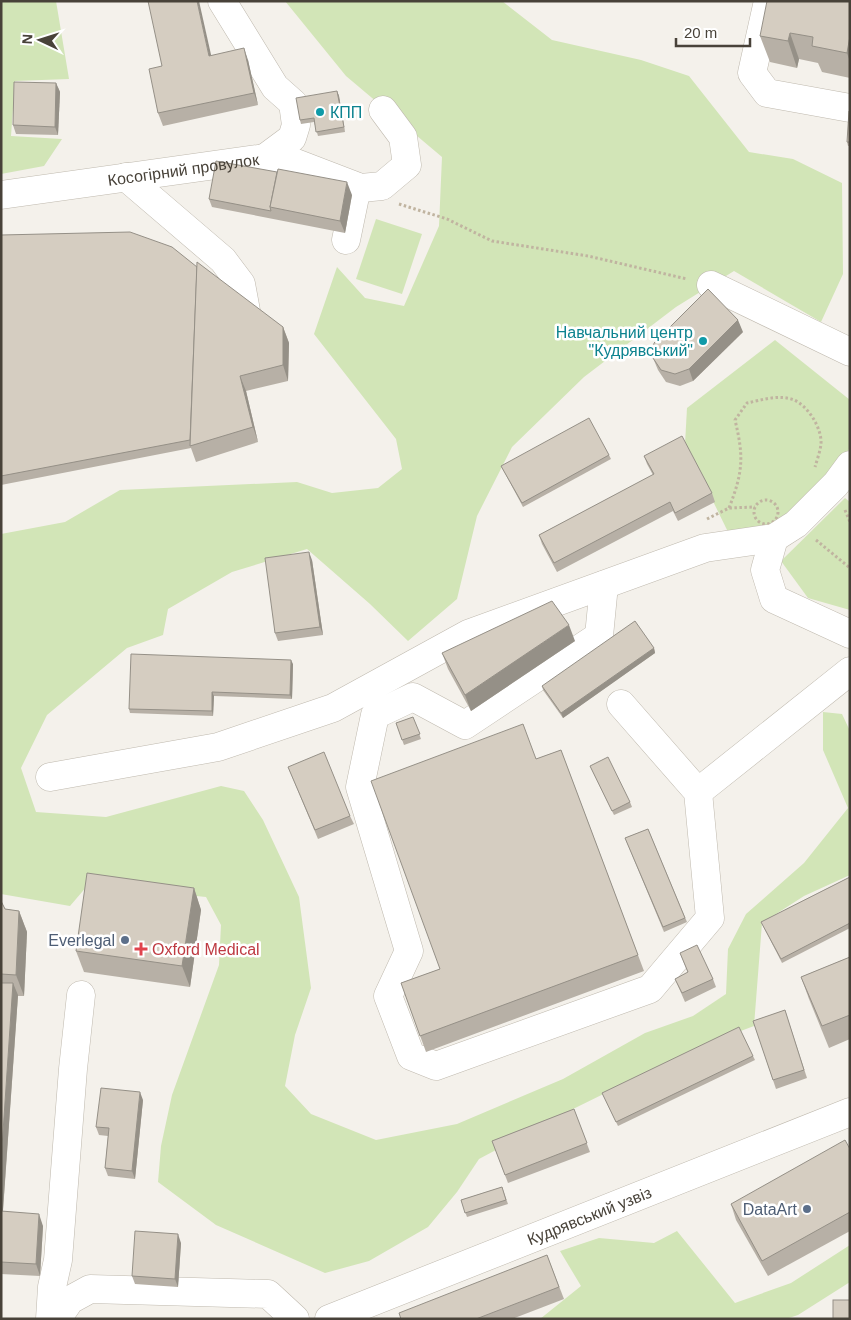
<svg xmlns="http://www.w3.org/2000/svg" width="851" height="1320" viewBox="0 0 851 1320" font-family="Helvetica,sans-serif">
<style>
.green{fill:#d2e5b7}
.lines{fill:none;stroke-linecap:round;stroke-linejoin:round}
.minor-casing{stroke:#bfb9ae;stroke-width:29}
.path{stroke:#c0b4a0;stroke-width:3;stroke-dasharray:2.5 2.5;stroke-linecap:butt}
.minor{stroke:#fff;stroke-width:28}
.wall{fill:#b7b0a6}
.shaded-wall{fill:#959087}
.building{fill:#d5cdc1;stroke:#959087}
.culture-dot{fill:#0f9aa8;stroke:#fff;stroke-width:2}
.service-dot{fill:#5c6f8a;stroke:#fff;stroke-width:2}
.health-dot{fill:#e0444e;stroke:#fff;stroke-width:2}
.labels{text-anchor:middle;stroke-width:5;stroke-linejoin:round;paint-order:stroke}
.culture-label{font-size:16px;fill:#0d838f;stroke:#fff;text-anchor:start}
.street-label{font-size:16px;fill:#484239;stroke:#fff}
.service-label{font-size:16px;fill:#4e5e75;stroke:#fff;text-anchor:end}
.health-label{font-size:16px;fill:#be3a42;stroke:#fff;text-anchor:start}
</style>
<rect width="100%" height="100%" fill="#f4f1eb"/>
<!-- green -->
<g class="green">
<polygon points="1,1 56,1 69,79 15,81 11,136 62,139 44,166 1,174"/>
<polygon points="285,1 502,1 552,40 641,60 689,76 749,152 793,159 842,183 843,274 821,322 734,271 676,307 584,377 512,447 477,516 457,599 408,641 370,604 307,549 232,572 168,609 163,635 127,648 47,715 21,768 36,812 106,817 221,786 244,791 263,820 299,897 311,988 295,1035 285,1086 311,1114 376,1140 457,1124 563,1079 645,1033 693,1016 726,994 728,949 746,914 804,863 848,808 823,750 823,712 842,714 850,731 850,875 804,896 762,923 754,1026 701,1046 569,1111 479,1159 457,1192 428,1227 369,1261 325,1273 216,1225 158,1182 161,1146 172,1095 219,965 221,925 206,897 88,885 70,906 1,894 1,534 65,522 120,490 297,482 332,493 378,488 402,469 396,439 314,334 337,267 365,298 404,306 439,226 442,157 346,76"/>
<polygon points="376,219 422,234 402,294 356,279"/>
<polygon points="775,340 850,400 850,448 794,518 779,528 730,536 685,444 687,408"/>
<polygon points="845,498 850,502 850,610 808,598 781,561"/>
<polygon points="677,1231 735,1303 791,1283 850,1245 850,1282 798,1315 786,1319 540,1319 581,1286 560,1251 599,1238 654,1243"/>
</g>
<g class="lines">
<defs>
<g id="minor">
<polyline points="222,1 275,87 293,103 296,125 292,138 265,158"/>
<polyline points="768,1 752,73 767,93 850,108"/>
<polyline points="126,177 223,260 241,284 246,311"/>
<path id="s1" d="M1,195L265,158L288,160L361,188L382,186L407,165L403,137L383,110"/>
<polyline points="346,240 357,187"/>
<polyline points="711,285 850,352"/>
<polyline points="774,538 765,570 774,599 850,634"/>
<polyline points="604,585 599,636 465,725 413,697 375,715 360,787 409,951 388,996 411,1056 436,1066 650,989 710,918 698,792 621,704"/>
<polyline points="50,777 218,747 333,708 468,634 705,548 774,538 796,524 836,484 850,465"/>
<polyline points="698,792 850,671"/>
<polyline points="50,1319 52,1287 58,1260 73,1069 81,995"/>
<polyline points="57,1319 70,1300 90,1289 268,1294 295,1319"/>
<path id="s2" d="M329,1319L850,1112"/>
</g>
</defs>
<!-- minor casing -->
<use href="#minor" class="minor-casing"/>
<!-- path -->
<g class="path">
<polyline points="399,204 447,219 492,241 588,256 687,279"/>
<circle cx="766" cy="512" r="12"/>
<path d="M729,508C743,472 744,457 735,420L747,403C761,400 780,394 794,400C808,406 822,428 821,444C820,452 817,460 815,467"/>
<polyline points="845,510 850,522"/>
<polyline points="707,519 729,508 755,507"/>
<polyline points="816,540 850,568"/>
</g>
<!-- minor -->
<use href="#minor" class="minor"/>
</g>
<!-- wall -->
<g class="wall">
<polygon points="850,1 850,78 822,72 818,63 799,59 797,68 770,62 760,36"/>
<polygon points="211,55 248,60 258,105 163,126 158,113"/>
<polygon points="56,83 60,92 58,135 16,134 13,125"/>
<polygon points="337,91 339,96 345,132 318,136 314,122 301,124 300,120"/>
<polygon points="850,111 850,146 848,146 847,142"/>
<polygon points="352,195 345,233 212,207 209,199"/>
<polygon points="1,235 197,267 283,327 289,343 288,381 246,391 258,442 196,462 191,448 1,485"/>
<polygon points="743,332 693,381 680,386 666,382 658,370 653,358"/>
<polygon points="609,455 611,459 523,507 501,466"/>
<polygon points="644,456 712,493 715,502 678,521 673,511 557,572 542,544 539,535 653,475 647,464"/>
<polygon points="312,560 323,635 278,641 275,633"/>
<polygon points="575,641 471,711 448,669 442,653"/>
<polygon points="654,648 655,653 563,718 543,690 542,686"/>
<polygon points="293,664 292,699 214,696 213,716 130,713 129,709"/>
<polygon points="413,717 421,739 404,745 396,723"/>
<polygon points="561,750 644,971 426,1052 401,983 440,969 536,759"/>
<polygon points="590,766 630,802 632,807 614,815"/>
<polygon points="288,767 350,816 354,824 318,839"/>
<polygon points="648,829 687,922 664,932 625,838"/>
<polygon points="850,877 850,928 782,963 761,922"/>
<polygon points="194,888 201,910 190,987 84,972 76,951"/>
<polygon points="1,901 5,909 19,911 27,932 24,996 18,996 3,1211 43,1226 40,1276 1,1274"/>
<polygon points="680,953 713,979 716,987 685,1002 675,979 688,973"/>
<polygon points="850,957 850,1039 829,1048 809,999 801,977"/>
<polygon points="785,1010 807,1078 776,1089 753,1021"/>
<polygon points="753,1056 755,1060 618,1126 602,1093"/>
<polygon points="143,1100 135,1179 108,1176 105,1168 108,1136 99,1135 96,1127"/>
<polygon points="574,1109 590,1152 508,1183 492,1141"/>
<polygon points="850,1149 850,1231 768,1276 736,1220 731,1204"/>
<polygon points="502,1187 508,1204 467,1217 461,1200"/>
<polygon points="181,1243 178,1287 135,1284 132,1276"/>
<polygon points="547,1255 564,1299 512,1319 401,1319"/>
</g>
<!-- shaded-wall -->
<g class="shaded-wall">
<polygon points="197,1 199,1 214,68 209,56"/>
<polygon points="790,33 799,59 797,68 788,41"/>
<polygon points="850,36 850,62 847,53"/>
<polygon points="244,48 248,60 258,105 254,93"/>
<polygon points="56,83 60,92 58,135 55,127"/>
<polygon points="337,91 339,96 345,132 344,127"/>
<polygon points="347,182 352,195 345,233 340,221"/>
<polygon points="738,320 743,332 693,381 689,369"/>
<polygon points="283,327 289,343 288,381 283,365"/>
<polygon points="240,376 246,391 258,442 253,427"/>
<polygon points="309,552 312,560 323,635 320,627"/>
<polygon points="569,625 575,641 471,711 465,695"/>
<polygon points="654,648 655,653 563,718 561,713"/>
<polygon points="291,660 293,664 292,699 290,695"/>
<polygon points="212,692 214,696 213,716 212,711"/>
<polygon points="194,888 201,910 190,987 182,966"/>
<polygon points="19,911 27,932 24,996 16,975"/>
<polygon points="13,983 18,995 2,1223 1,1220 1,1162"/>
<polygon points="140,1092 143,1100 135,1179 132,1171"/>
<polygon points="39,1214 43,1226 40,1276 36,1264"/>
<polygon points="178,1234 181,1243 178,1287 175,1279"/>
</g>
<!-- building -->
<g class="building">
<polygon points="148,1 197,1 209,56 244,48 254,93 158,113 149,69 162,66"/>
<polygon points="767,1 850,1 850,36 847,53 812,46 813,37 790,33 788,41 760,36"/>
<polygon points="14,82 56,83 55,127 13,125"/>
<polygon points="337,91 344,127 316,132 314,118 300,120 296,98"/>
<polygon points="849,111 850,111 850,142 847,142"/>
<polygon points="216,161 277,172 270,207 271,211 209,199"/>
<polygon points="278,169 347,182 340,221 270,207"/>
<polygon points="130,232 172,247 197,267 190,440 1,476 1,235"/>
<polygon points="197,262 283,327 283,365 240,376 253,427 190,446"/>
<polygon points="708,289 738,320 689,369 675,374 661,370 653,358 654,343"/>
<polygon points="589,418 609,455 522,503 501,466"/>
<polygon points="682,436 712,493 675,513 670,502 554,563 539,535 654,474 644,456"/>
<polygon points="309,552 320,627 275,633 265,558"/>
<polygon points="552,601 569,625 465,695 442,653"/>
<polygon points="635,621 654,648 561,713 542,686"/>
<polygon points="131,654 291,660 290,695 212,692 212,711 129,709"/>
<polygon points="413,717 420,734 402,740 396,723"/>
<polygon points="523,724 536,759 561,750 638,955 420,1036 401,983 440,969 371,781"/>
<polygon points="324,752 350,816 315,830 288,767"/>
<polygon points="608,757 630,802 612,811 590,766"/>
<polygon points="648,829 685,918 663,927 625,838"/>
<polygon points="87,873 194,888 182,966 76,951"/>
<polygon points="850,877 850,923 781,959 761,922"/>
<polygon points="1,901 5,909 19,911 16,975 1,974"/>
<polygon points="697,945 713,979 682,993 675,979 688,972 680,953"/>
<polygon points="850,957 850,1015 822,1026 801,977"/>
<polygon points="1,983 13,983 1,1162"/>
<polygon points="785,1010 804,1070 773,1080 753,1021"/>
<polygon points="739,1027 753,1056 616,1122 602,1093"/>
<polygon points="101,1088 140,1092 132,1171 105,1168 109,1128 96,1127"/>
<polygon points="574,1109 587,1143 505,1175 492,1141"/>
<polygon points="845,1140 850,1149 850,1212 762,1261 731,1204"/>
<polygon points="502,1187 506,1200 465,1213 461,1200"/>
<polygon points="1,1211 39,1214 36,1264 1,1262"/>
<polygon points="135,1231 178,1234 175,1279 132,1276"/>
<polygon points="547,1255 559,1287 476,1319 401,1319 399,1313"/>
<rect x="833" y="1300" width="17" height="19"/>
</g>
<!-- markers -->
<g class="culture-dot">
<circle cx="320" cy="112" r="5"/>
<circle cx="703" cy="341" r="5"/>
</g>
<g class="service-dot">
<circle cx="125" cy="940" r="5"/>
<circle cx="807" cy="1209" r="5"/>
</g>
<path class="health-dot" d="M138.5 941.5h5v5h5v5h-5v5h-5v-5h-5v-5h5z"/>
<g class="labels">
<!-- culture labels -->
<g class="culture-label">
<text x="330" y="118">КПП</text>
<text x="693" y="338" text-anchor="end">Навчальний центр<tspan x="693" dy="18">"Кудрявський"</tspan></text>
</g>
<!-- street labels -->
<g class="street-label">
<text dy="6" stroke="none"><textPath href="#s1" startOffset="184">Косогірний провулок</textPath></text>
<text dy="6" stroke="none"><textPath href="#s2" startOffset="280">Кудрявський узвіз</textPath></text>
</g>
<!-- service labels -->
<g class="service-label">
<text x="115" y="946">Everlegal</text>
<text x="797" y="1215">DataArt</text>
</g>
<!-- health labels -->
<g class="health-label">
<text x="152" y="955">Oxford Medical</text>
</g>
</g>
<!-- border -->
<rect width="851" height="1320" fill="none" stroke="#484239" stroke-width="5"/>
<!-- north arrow -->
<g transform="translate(40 40) rotate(274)" stroke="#ffffff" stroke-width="4" paint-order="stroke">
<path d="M0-4L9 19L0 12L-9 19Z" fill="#484239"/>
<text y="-8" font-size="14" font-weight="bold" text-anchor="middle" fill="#484239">N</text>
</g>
<!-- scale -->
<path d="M676 38v8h74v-8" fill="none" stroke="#484239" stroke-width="2.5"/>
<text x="684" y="38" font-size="15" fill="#484239" stroke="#ffffff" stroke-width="4" paint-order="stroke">20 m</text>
</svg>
